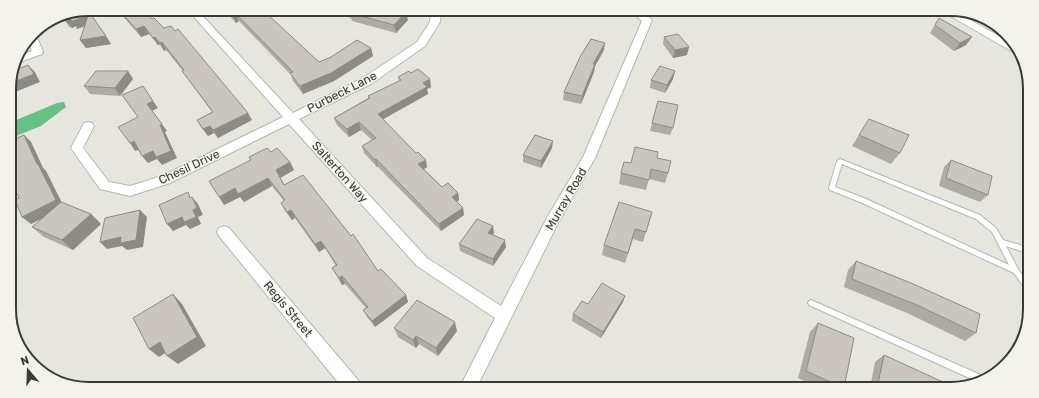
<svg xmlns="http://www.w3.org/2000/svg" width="1039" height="398" viewBox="0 0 1039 398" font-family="Rubik,sans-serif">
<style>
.water{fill:#69bf86}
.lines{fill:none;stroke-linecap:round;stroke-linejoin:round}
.service-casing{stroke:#b6b7af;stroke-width:2}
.minor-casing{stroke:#b6b7af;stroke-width:2}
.service{fill:#fff;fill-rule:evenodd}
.minor{fill:#fff;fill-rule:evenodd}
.wall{fill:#aeaaa4}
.shaded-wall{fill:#8d8b86}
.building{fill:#cac6bf;stroke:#8d8b86}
.labels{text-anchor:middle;stroke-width:3;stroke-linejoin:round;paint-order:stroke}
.street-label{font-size:12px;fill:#3a3a37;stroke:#f3f3eb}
.rim{fill:none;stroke:#3a3a37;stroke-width:2}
</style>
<rect width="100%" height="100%" fill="#e6e6de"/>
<!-- water -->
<polygon class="water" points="64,102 66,107 41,126 9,139 9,123 57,103"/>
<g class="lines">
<defs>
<g id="service">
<path d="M840,159L980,215L996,228L1003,240L1027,247V253L1006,246L1018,269L1026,280V288L1024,287L1014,273L860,202L830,190L829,188L837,161ZM842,164L976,219L992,232L1009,265L864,198L835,187Z"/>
<polygon points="811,300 983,376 983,378 976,381 809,305 808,303 809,301"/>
</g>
<g id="minor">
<polygon points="187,9 197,10 293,113 363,78 417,42 430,22 431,11 441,11 440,22 425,46 371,84 299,119 427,258 501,306 548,216 583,157 642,21 632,12 643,12 652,20 595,158 558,223 477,387 460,387 495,318 417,266 289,124 170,183 130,196 100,189 71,148 84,123 88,122 92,123 94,126 83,148 109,182 130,186 162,176 283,117"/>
<polygon points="945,13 958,13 1015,45 1019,53 1013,52"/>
<polygon points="33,33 36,35 43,52 42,54 14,64 17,57 32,51 28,40"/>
<polygon points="224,226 229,228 358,380 360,386 341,386 219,236 217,232 219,228"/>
</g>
</defs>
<!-- service casing -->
<use href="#service" class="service-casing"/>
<!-- minor casing -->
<use href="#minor" class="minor-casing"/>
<!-- service -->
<use href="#service" class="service"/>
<!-- minor -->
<use href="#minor" class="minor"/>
</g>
<!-- wall -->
<g class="wall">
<polygon points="87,9 111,44 86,48 80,40 85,26 77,29 76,26 72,28 69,27 64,19"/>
<polygon points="117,9 142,9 252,120 218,138 214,133 208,136 201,127 197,120 212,112 187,78 182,70 166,50 164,51 160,45 158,45 149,34 141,37 120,13"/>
<polygon points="226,10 255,10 259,14 319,62 371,48 373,56 334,81 303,94 293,81 291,75 239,21 236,23 227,13"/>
<polygon points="325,10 401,11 408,20 396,33 352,21 351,18"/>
<polygon points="939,18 966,45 954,51 930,33"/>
<polygon points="664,37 687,55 673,58 663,44"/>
<polygon points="604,50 595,66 594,72 581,104 563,100 564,92"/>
<polygon points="128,71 133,79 120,96 90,94 84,86"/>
<polygon points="675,71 673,79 665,93 650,88 651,80"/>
<polygon points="398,77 431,87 427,89 428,94 383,119 427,167 424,169 442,187 458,193 459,200 457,202 463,208 464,215 441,231 378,167 377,167 364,153 362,146 372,140 361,130 349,137 337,125 334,118 368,98 368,96 399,81"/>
<polygon points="658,101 673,128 670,135 650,131"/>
<polygon points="869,119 900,153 891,164 852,146"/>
<polygon points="24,135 31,142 43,168 46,171 61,202 91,214 101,224 73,250 44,237 32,227 43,218 31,224 22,217 19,198"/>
<polygon points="552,148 541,168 523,162 523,155"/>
<polygon points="271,152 290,162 294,170 280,178 284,185 378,271 406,295 408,302 375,327 367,317 363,310 366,308 345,284 342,285 336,275 332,268 336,266 325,248 319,252 295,218 292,220 285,211 281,203 284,201 272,186 244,202 240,197 224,205 250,160 249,157"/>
<polygon points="657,158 668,173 665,183 649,179 646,190 619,184 621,173 631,163"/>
<polygon points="951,160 988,195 980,202 939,186 944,167"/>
<polygon points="652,212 643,242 633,239 625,263 602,255 604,245"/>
<polygon points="494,233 493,234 506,247 493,266 460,251 459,244"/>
<polygon points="856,261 976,333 965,341 907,313 844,287 848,270"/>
<polygon points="625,296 623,302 601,338 572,321 573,314 588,304"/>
<polygon points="818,323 844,388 819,388 798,378 810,332"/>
<polygon points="394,328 457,331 438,356 419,344 416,348 398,337"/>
<polygon points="884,355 955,389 870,388 875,362"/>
</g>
<!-- shaded-wall -->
<g class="shaded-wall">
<polygon points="406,12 408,20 396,33 394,25"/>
<polygon points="236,14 239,21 236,23 232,15"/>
<polygon points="88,16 93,23 77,29 76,26 72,28 66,21 70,19"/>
<polygon points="144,26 149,34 141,37 136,29"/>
<polygon points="106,36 111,44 86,48 80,40"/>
<polygon points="155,37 160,45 158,45 153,38"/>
<polygon points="972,37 966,45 954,51 960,43"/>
<polygon points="162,42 166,50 164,51 160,43"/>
<polygon points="605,43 604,50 595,66 594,72 581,104 582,96 593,64"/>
<polygon points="689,47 687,55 673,58 675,50"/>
<polygon points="371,48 373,56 334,81 303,94 300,86"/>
<polygon points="28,65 35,72 40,82 15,92 10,98 9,84"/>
<polygon points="128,71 133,79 120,96 115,88"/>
<polygon points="675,71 673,79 665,93 667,85"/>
<polygon points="430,79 431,87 427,89 428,94 380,121 378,114 423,83"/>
<polygon points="153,101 158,108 152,111 147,104"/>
<polygon points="248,113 252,120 218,138 213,130"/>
<polygon points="359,122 361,130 349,137 347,129"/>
<polygon points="162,124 167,131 165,132 177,158 162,165 157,159 148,163 142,156 153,151 160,125"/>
<polygon points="210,126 214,133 208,136 203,129"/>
<polygon points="24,135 31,142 43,168 46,171 64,207 31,224 22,217 37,164"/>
<polygon points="134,141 140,149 135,151 130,143"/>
<polygon points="553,141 552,148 541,168 541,161"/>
<polygon points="376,159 378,167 377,167 375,160"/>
<polygon points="426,160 427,167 420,172 418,164"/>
<polygon points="290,162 294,170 280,178 276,170"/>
<polygon points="268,178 272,186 244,202 238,194"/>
<polygon points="235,188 240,197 224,205 219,197"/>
<polygon points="458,193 459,200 453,204 452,197"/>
<polygon points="192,197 198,204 203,215 198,217 201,224 190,229 186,225 173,231 167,224"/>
<polygon points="463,208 464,215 441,231 439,224"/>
<polygon points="140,210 147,217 143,247 127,250 122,246 107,249 100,242"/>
<polygon points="291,210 295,218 292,220 287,212"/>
<polygon points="91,214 101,224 73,250 62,240"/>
<polygon points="493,226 494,233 489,239 488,233"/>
<polygon points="505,240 506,247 493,266 493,259"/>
<polygon points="321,241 325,248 319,252 315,244"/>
<polygon points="342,276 345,284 342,285 339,278"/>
<polygon points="173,294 182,304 206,346 178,364 167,356"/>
<polygon points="406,295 408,302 375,327 372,321"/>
<polygon points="625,296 623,302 601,338 603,332"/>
<polygon points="455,322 457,331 438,356 436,348"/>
<polygon points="416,336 419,344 416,348 413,340"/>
<polygon points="160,342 170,350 159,357 149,349"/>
</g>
<!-- building -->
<g class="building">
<polygon points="87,9 106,36 80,40 88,16 72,21 70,19 66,21 64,19 61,15"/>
<polygon points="118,9 142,9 152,19 154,18 164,28 171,26 175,31 178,29 248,113 213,130 210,126 203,129 197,120 213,112 182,71 184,70 162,42 160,43 155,37 153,38 144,26 136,29"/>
<polygon points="228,10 255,10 259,14 265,12 319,62 331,57 357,40 371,48 331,73 300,86 290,73 293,72 236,14 232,15"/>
<polygon points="349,10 401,11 406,12 394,25 350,13 352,11"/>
<polygon points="939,18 972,37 960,43 935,25"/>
<polygon points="678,34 689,47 675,50 664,37"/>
<polygon points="591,39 605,43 593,64 595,64 582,96 564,92 580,57"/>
<polygon points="28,65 34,74 9,84 13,71"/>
<polygon points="660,66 675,71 667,85 651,80"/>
<polygon points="418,69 430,79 423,83 427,87 378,114 416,153 418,152 426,160 418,164 442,187 448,183 458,193 452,197 463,208 439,224 376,159 375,160 362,146 376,138 359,122 347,129 334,118 370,98 368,96 401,80 398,77 409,71 411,73"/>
<polygon points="96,71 128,71 115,88 84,86"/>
<polygon points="143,86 153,101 147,104 162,124 160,125 171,151 156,157 153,151 142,156 134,141 130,143 118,127 138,117 122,95"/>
<polygon points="658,101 678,105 673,128 652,123"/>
<polygon points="869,119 909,135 900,153 859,135"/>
<polygon points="24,135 37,164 38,164 56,200 22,217 15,200 19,198 10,178 10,141"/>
<polygon points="535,135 553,141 541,161 523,155"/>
<polygon points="635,147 658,152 657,158 671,161 668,173 651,169 649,180 621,173 624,162 631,163"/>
<polygon points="267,148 271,152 277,148 290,162 276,170 284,185 303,175 351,236 353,234 378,271 381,269 406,295 372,321 363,310 368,307 342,276 339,278 332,268 337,265 321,241 315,244 291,210 287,212 281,203 285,200 268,178 238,194 235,188 219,197 209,181 251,160 249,157"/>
<polygon points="951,160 992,176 988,195 946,178"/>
<polygon points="188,192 190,198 192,197 197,208 193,210 196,217 184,222 182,217 167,224 159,205"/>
<polygon points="61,202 91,214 62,240 32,227"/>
<polygon points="619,202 652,212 646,232 635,229 628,253 604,245"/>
<polygon points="140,210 136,240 120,243 121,237 100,242 105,218"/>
<polygon points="477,219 493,226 488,233 505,240 493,259 459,244"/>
<polygon points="856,261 911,283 980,314 976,333 917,305 852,279"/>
<polygon points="602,283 625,296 603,332 573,314 582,301 588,304"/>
<polygon points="173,294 197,337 167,356 160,342 149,349 133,318"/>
<polygon points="417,300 455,322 436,348 416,336 413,340 394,328"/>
<polygon points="818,323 854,338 844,388 806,371"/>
<polygon points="884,355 956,388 877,388"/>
</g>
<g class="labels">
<!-- street labels -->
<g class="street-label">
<text transform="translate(342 92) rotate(-27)" y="4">Purbeck Lane</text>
<text transform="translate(189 167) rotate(-25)" y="4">Chesil Drive</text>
<text transform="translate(340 172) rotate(48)" y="4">Salterton Way</text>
<text transform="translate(566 199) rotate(-60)" y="4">Murray Road</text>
<text transform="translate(288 309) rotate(50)" y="4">Regis Street</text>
</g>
</g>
<!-- crop -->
<path d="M0 0H1039V398H0ZM89 16H950A73 73 0 0 1 1023 89V309A73 73 0 0 1 950 382H89A73 73 0 0 1 16 309V89A73 73 0 0 1 89 16Z" fill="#f3f3eb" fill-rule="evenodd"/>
<path class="rim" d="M89 16H950A73 73 0 0 1 1023 89V309A73 73 0 0 1 950 382H89A73 73 0 0 1 16 309V89A73 73 0 0 1 89 16Z"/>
<!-- north arrow -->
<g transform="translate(28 370) rotate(341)" stroke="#f3f3eb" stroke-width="3" paint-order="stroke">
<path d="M0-3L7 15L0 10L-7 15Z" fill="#3a3a37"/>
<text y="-6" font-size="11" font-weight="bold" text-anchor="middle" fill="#3a3a37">N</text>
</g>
</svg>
